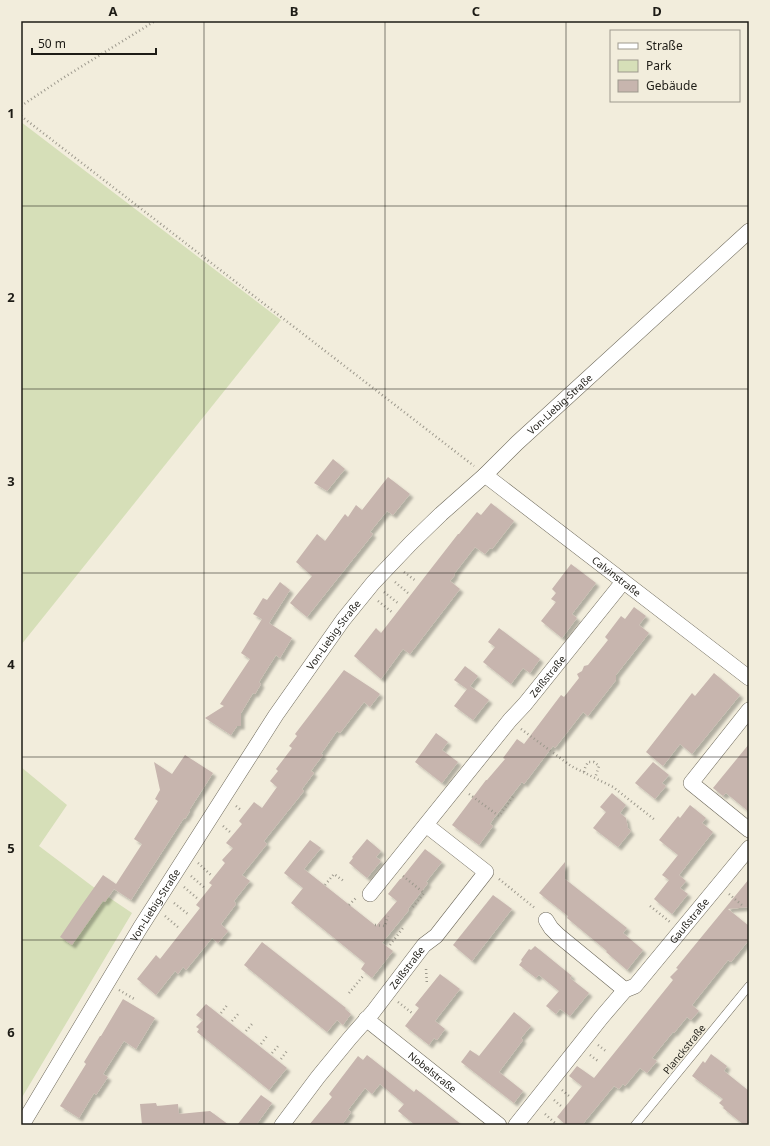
<svg xmlns="http://www.w3.org/2000/svg" width="770" height="1146" viewBox="0 0 770 1146" font-family="'Noto Sans',sans-serif">
<style>
.green{fill:#d6dfb8}
.building{fill:#c7b5ae;filter:url(#shadow)}
.lines{fill:none;stroke-linecap:round;stroke-linejoin:round}
.lane-casing{stroke:#6d685a;stroke-width:9}
.street-casing{stroke:#6d685a;stroke-width:16}
.path{stroke:#9d998d;stroke-width:2.5;stroke-dasharray:1 3;stroke-linecap:butt}
.lane{stroke:#fff;stroke-width:8}
.street{stroke:#fff;stroke-width:15}
.grid{fill:none;stroke:#1e1c16;stroke-width:1;stroke-opacity:0.55}
.labels{text-anchor:middle;stroke-width:3;stroke-linejoin:round;paint-order:stroke}
.street-label{font-size:10px;fill:#1e1c16;stroke:#f2eddc}
.neatline{fill:none;stroke:#1e1c16;stroke-width:1.5}
.grid-label{font-size:13px;text-anchor:middle;font-weight:bold;fill:#1e1c16}
</style>
<defs>
<filter id="shadow"><feDropShadow dx="3.5" dy="3.5" stdDeviation="1" flood-color="#0004"/></filter>
</defs>
<rect width="100%" height="100%" fill="#f2eddc"/>
<!-- green -->
<g class="green">
<polygon points="21,122 281,320 21,645"/>
<polygon points="21,767 67,805 39,846 92,886 132,913 21,1099"/>
</g>
<!-- building -->
<g class="building">
<polygon points="333,459 345,469 327,491 314,483"/>
<polygon points="388,477 410,494 393,515 387,511 370,532 373,534 307,617 290,603 312,576 296,562 317,534 325,541 345,514 348,517 356,505 362,510"/>
<polygon points="491,503 514,521 492,549 490,548 485,554 475,547 454,574 455,575 450,581 460,589 410,654 403,649 381,679 354,656 376,628 381,633 458,534 459,534 477,512 481,515"/>
<polygon points="571,564 596,583 572,614 577,618 562,638 541,621 556,602 551,599 556,593 552,589"/>
<polygon points="280,582 290,590 269,623 292,638 280,658 276,655 259,682 261,684 255,694 253,693 241,713 241,726 237,726 231,735 205,718 224,706 220,704 250,659 241,653 262,619 253,614 263,598 267,600"/>
<polygon points="634,607 646,616 639,625 649,633 616,675 616,680 588,716 583,712 555,748 553,746 524,784 522,782 494,818 490,824 493,826 479,845 452,825 486,780 487,780 505,759 503,758 517,739 524,744 561,695 564,697 579,678 577,674 582,671 584,666 588,665 608,640 605,637 621,616 625,619"/>
<polygon points="499,628 540,659 530,673 523,668 511,684 483,662 495,647 488,642"/>
<polygon points="465,666 478,676 470,686 489,700 473,720 454,706 467,689 454,680"/>
<polygon points="344,670 373,689 380,694 370,707 364,702 340,733 337,731 321,754 323,755 311,771 314,773 302,789 304,791 264,841 267,844 242,875 250,881 234,901 236,904 221,924 228,931 218,943 212,938 186,970 183,967 178,974 175,971 156,995 137,979 156,955 160,959 200,908 196,905 212,885 209,883 225,863 222,860 233,848 226,843 242,824 239,821 254,802 262,808 277,787 270,781 278,771 276,769 292,748 289,746 297,736 295,734"/>
<polygon points="714,673 740,695 692,754 680,744 663,766 646,752 692,693 695,696"/>
<polygon points="436,733 448,742 442,750 458,762 442,783 415,762"/>
<polygon points="749,744 749,812 726,793 723,796 713,788"/>
<polygon points="185,755 213,773 190,809 190,811 185,819 184,818 131,900 114,889 105,902 103,901 72,945 60,937 81,906 103,875 116,884 142,844 134,839 158,801 155,799 160,790 154,762 172,774"/>
<polygon points="653,762 669,775 662,783 666,786 655,799 635,783"/>
<polygon points="612,793 626,805 620,813 626,818 628,828 631,831 618,847 593,828 606,812 600,807"/>
<polygon points="690,805 706,818 702,823 713,832 679,875 686,881 680,888 688,894 672,914 654,899 669,880 662,875 678,855 659,840 678,816 680,818"/>
<polygon points="367,839 381,851 376,857 381,861 367,878 349,863 353,858 352,857"/>
<polygon points="310,840 321,848 304,869 376,926 397,901 388,894 400,879 401,879 425,849 442,862 426,882 428,883 408,909 409,910 382,943 393,951 372,978 361,969 365,963 291,903 303,888 284,873"/>
<polygon points="565,862 565,879 627,928 623,933 643,950 627,970 606,952 607,951 567,918 568,916 539,893"/>
<polygon points="749,879 749,907 728,909 749,926 749,940 731,962 728,960 692,1005 699,1011 691,1020 687,1017 674,1033 673,1032 652,1058 657,1061 647,1073 640,1068 625,1086 623,1084 619,1089 614,1086 582,1125 566,1125 557,1117 582,1086 569,1076 577,1066 594,1078 673,980 670,977 678,969 676,968"/>
<polygon points="493,895 512,909 472,961 453,945"/>
<polygon points="262,942 346,1008 345,1009 351,1014 343,1025 337,1020 327,1032 244,965"/>
<polygon points="535,946 572,976 570,978 589,993 570,1016 560,1009 556,1014 546,1006 559,991 539,975 536,978 519,965 522,961 521,960 529,949 531,950"/>
<polygon points="440,974 460,989 435,1021 445,1029 437,1040 434,1038 429,1045 405,1026 419,1008 415,1005"/>
<polygon points="123,999 155,1018 136,1049 124,1041 103,1074 108,1077 96,1095 94,1093 79,1118 60,1106 86,1064 84,1062 100,1036 101,1036"/>
<polygon points="206,1004 287,1068 269,1090 197,1032 199,1029 196,1027 203,1020 196,1015"/>
<polygon points="514,1012 531,1026 521,1038 523,1040 499,1072 523,1091 514,1103 461,1062 470,1050 479,1056"/>
<polygon points="711,1054 727,1066 724,1071 749,1091 749,1125 744,1125 723,1108 724,1107 719,1103 723,1099 692,1076 703,1061 705,1063"/>
<polygon points="367,1055 414,1092 416,1089 462,1125 415,1125 398,1111 404,1104 380,1084 372,1094 365,1088 348,1110 351,1112 342,1125 309,1125 332,1097 329,1094 358,1056 363,1060"/>
<polygon points="261,1095 272,1103 256,1125 237,1125"/>
<polygon points="156,1103 157,1106 178,1104 179,1114 210,1111 229,1125 142,1125 140,1104"/>
</g>
<g class="lines">
<defs>
<polyline id="lane" points="635,1125 749,986"/>
<g id="street">
<path id="s1" d="M485,475L749,678"/>
<polyline points="749,710 691,783 749,830"/>
<path id="s2" d="M370,894L510,720L525,704L623,582"/>
<polyline points="546,920 551,928 558,935 625,990"/>
<path id="s3" d="M366,1019L499,1125"/>
<path id="s4" d="M22,1125L140,928L276,715L343,620L373,583L411,543L441,514L485,475L517,443L749,231"/>
<path id="s5" d="M282,1125L318,1077L350,1038L373,1012L424,945L436,936L486,872L426,825"/>
<path id="s6" d="M516,1125L601,1018L625,990L635,986L749,848"/>
</g>
</defs>
<!-- lane casing -->
<use href="#lane" class="lane-casing"/>
<!-- street casing -->
<use href="#street" class="street-casing"/>
<!-- path -->
<g class="path">
<polyline points="21,106 63,78 155,21"/>
<polyline points="21,116 474,466"/>
<polyline points="404,572 416,581"/>
<polyline points="395,582 408,593"/>
<polyline points="384,592 399,604"/>
<polyline points="378,601 393,613"/>
<polyline points="521,729 571,766 613,787 655,820"/>
<polyline points="584,772 585,768 588,762 594,762 599,766 595,778"/>
<polyline points="469,794 499,816 514,795"/>
<polyline points="236,806 242,811"/>
<polyline points="223,826 230,832"/>
<polyline points="198,863 211,875"/>
<polyline points="191,876 206,889"/>
<polyline points="403,876 424,893 412,908"/>
<polyline points="499,879 536,909"/>
<polyline points="325,885 334,874 345,882"/>
<polyline points="184,887 198,899"/>
<polyline points="729,894 743,906"/>
<polyline points="174,903 189,915"/>
<polyline points="349,905 356,898"/>
<polyline points="650,906 670,922"/>
<polyline points="165,916 179,928"/>
<polyline points="375,925 385,926 388,916"/>
<polyline points="390,945 403,928"/>
<polyline points="426,969 427,985"/>
<polyline points="119,990 136,1000"/>
<polyline points="349,993 364,975"/>
<polyline points="398,1002 412,1013"/>
<polyline points="221,1013 228,1004"/>
<polyline points="232,1021 239,1013"/>
<polyline points="246,1031 252,1024"/>
<polyline points="261,1044 267,1036"/>
<polyline points="598,1045 607,1052"/>
<polyline points="272,1053 279,1045"/>
<polyline points="590,1055 598,1061"/>
<polyline points="281,1059 287,1051"/>
<polyline points="562,1090 569,1096"/>
<polyline points="554,1100 561,1106"/>
<polyline points="545,1114 555,1123"/>
</g>
<!-- lane -->
<use href="#lane" class="lane"/>
<!-- street -->
<use href="#street" class="street"/>
</g>
<!-- grid -->
<path class="grid" d="M204,21V1125M385,21V1125M566,21V1125M21,206H749M21,389H749M21,573H749M21,757H749M21,940H749"/>
<g class="labels">
<!-- street labels -->
<g class="street-label">
<text dy="4" stroke="none"><textPath href="#s4" startOffset="905">Von-Liebig-Straße</textPath></text>
<text dy="4" stroke="none"><textPath href="#s1" startOffset="166">Calvinstraße</textPath></text>
<text dy="4" stroke="none"><textPath href="#s4" startOffset="581">Von-Liebig-Straße</textPath></text>
<text dy="4" stroke="none"><textPath href="#s2" startOffset="281">Zeißstraße</textPath></text>
<text dy="4" stroke="none"><textPath href="#s4" startOffset="257">Von-Liebig-Straße</textPath></text>
<text dy="4" stroke="none"><textPath href="#s6" startOffset="269">Gaußstraße</textPath></text>
<text dy="4" stroke="none"><textPath href="#s5" startOffset="201">Zeißstraße</textPath></text>
<text transform="translate(684 1049) rotate(-51)" y="4">Planckstraße</text>
<text dy="4" stroke="none"><textPath href="#s3" startOffset="85">Nobelstraße</textPath></text>
</g>
</g>
<!-- border -->
<rect width="770" height="1146" fill="none" stroke="#f2eddc" stroke-width="44"/>
<!-- legend -->
<rect x="610" y="30" width="130" height="72" fill="#f2eddc" stroke="#9d998d"/>
<rect x="618" y="43" width="20" height="6" fill="#ffffff" stroke="#9d998d"/>
<text x="646" y="50" font-size="12" fill="#1e1c16">Straße</text>
<rect x="618" y="60" width="20" height="12" fill="#d6dfb8" stroke="#9d998d"/>
<text x="646" y="70" font-size="12" fill="#1e1c16">Park</text>
<rect x="618" y="80" width="20" height="12" fill="#c7b5ae" stroke="#9d998d"/>
<text x="646" y="90" font-size="12" fill="#1e1c16">Gebäude</text>
<!-- scale -->
<path d="M32 48v6h124v-6" fill="none" stroke="#1e1c16" stroke-width="2"/>
<text x="38" y="48" font-size="12" fill="#1e1c16" stroke="#f2eddc" stroke-width="3" paint-order="stroke">50 m</text>
<rect x="22" y="22" width="726" height="1102" class="neatline"/>
<g class="grid-label">
<text x="113" y="16">A</text>
<text x="294" y="16">B</text>
<text x="476" y="16">C</text>
<text x="657" y="16">D</text>
<text x="11" y="118">1</text>
<text x="11" y="302">2</text>
<text x="11" y="486">3</text>
<text x="11" y="669">4</text>
<text x="11" y="853">5</text>
<text x="11" y="1037">6</text>
</g>
</svg>
